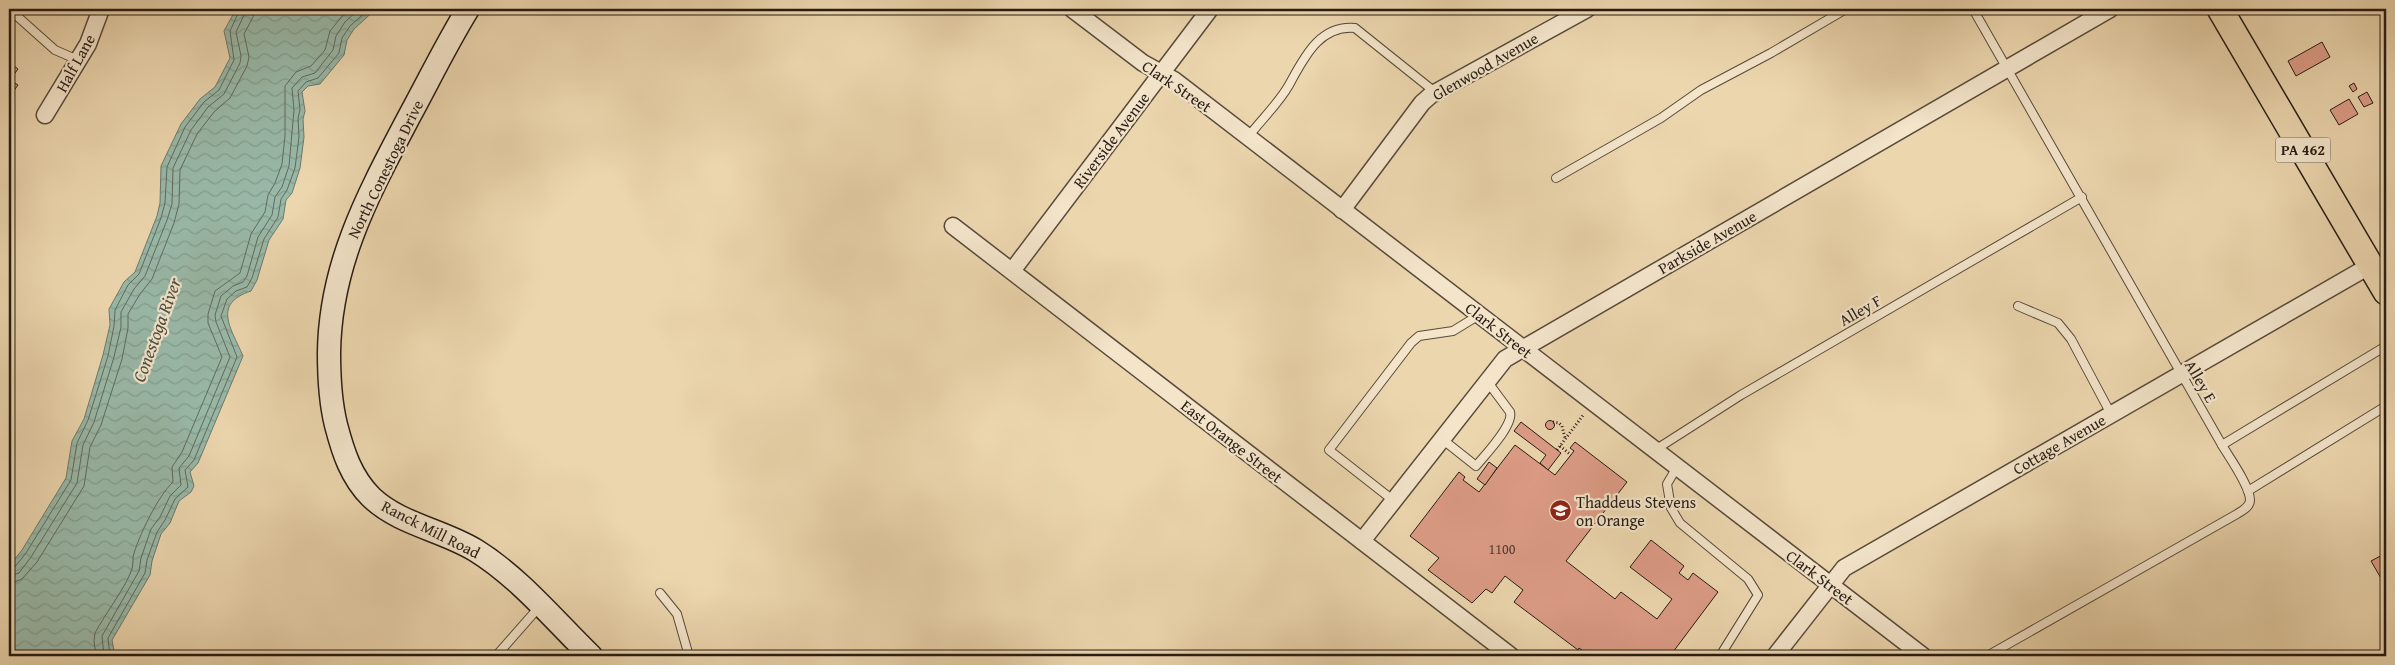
<svg xmlns="http://www.w3.org/2000/svg" width="2395" height="665" viewBox="0 0 2395 665" font-family="'Gentium Book Plus',serif">
<style>
.water{fill:url(#water-waves);stroke:#6b7a6d}
.lines{fill:none;stroke-linecap:round;stroke-linejoin:round}
.shore{stroke:#606a5e;stroke-width:1}
.building{fill:#dd9c87;stroke:#271c14}
.lane-casing{stroke:#584a3a;stroke-width:10}
.street-casing{stroke:#584a3a;stroke-width:19}
.secondary-casing{stroke:#271c14;stroke-width:25}
.primary-casing{stroke:#271c14;stroke-width:28}
.path{stroke:#271c14;stroke-width:3;stroke-dasharray:1 2.5;stroke-linecap:butt}
.lane{stroke:#f3e4ca;stroke-width:8}
.street{stroke:#f3e4ca;stroke-width:16}
.secondary{stroke:#f3e4ca;stroke-width:22}
.primary{stroke:#ecd6ae;stroke-width:25}
.labels{text-anchor:middle;stroke-width:4.5;stroke-linejoin:round;paint-order:stroke}
.number-label{font-size:14px;fill:#543c31}
.shield{fill:#f3e4ca;stroke:#64584b;stroke-width:1}
.shield-label{font-size:15px;font-weight:bold;fill:#271c14}
.street-label{font-size:16px;fill:#271c14;stroke:#f3e4ca}
.poi-label{font-size:16px;fill:#271c14;stroke:#f3e4ca;text-anchor:start}
.water-label{font-size:18px;font-style:italic;fill:#494b40;stroke:#f3e4ca}
</style>
<defs>
<pattern id="water-waves" width="16" height="10" patternUnits="userSpaceOnUse" patternTransform="scale(1.25)"><rect width="16" height="10" fill="#99b9a8"/><path d="M0 5q4-4 8 0t8 0" fill="none" stroke="#849e90"/></pattern>
</defs>
<rect width="100%" height="100%" fill="#ecd6ae"/>
<filter id="stains"><feTurbulence type="fractalNoise" baseFrequency=".004" numOctaves="4"/><feColorMatrix values="0 0 0 0 .2 0 0 0 0 .09 0 0 0 0 .02 0 0 0 .5 -.17"/></filter>
<radialGradient id="worn" r=".72"><stop offset=".6" stop-color="#630" stop-opacity="0"/><stop offset="1" stop-color="#630" stop-opacity=".3"/></radialGradient>
<!-- water -->
<path class="water" d="M236,9H376L354,29L347,40L344,55L320,84L308,86L302,92L305,111L303,119L304,137L300,168L292,193L286,200L283,219L269,240L257,280L251,291C212,304 231,328 243,356L198,463L190,472L194,486L191,492L179,501L170,523L161,534L152,561L150,575L112,640L115,656H9V566L22,550L66,478L72,441L84,419L103,355L110,325L109,309L124,282L135,272L157,216L160,203L161,166L181,124L200,99L215,87L230,58L224,31Z"/>
<g class="lines">
<!-- shore -->
<g class="shore">
<polyline points="9,570 14,568 26,553 71,480 77,443 88,420 108,356 114,326 115,310 128,285 139,274 161,218 165,203 167,167 185,127 204,102 219,90 234,60 230,31 240,9"/>
<polyline points="9,576 19,573 31,557 77,483 83,445 94,422 114,357 121,327 121,312 134,289 145,276 167,220 172,204 173,168 191,130 208,107 224,94 240,63 241,56 236,32 247,9"/>
<polyline points="9,584 22,579 37,562 84,486 90,447 101,425 122,359 128,328 128,314 140,294 152,279 174,223 179,204 180,170 197,134 214,112 230,98 247,66 249,57 244,34 253,17 254,9"/>
<path d="M96,656L94,641L95,633C105,614 126,587 132,569C133,565 133,561 133,557C138,537 158,496 173,482L172,467L182,452L222,357L208,323V314L215,291L240,273L251,234L265,212L268,195L275,183L282,164L285,136V86L296,72L311,66L325,50L330,31L348,9"/>
<polyline points="104,656 102,636 139,571 141,558 151,529 160,517 170,496 181,485 179,468 189,456 230,357 216,322 215,315 221,296 233,286 243,282 247,276 258,237 272,215 275,197 282,187 289,166 294,110 292,88 302,77 315,73 333,50 336,36 345,22 359,9"/>
<polyline points="110,656 108,638 145,573 147,560 157,532 165,520 175,499 188,487 185,470 194,460 237,357 221,316 227,299 236,291 247,287 252,278 264,239 278,217 281,199 287,190 295,168 299,137 298,118 300,110 298,91 306,82 318,78 339,53 342,38 350,26 369,9"/>
</g>
</g>
<!-- building -->
<g class="building">
<polygon points="2322,42 2330,57 2296,76 2288,61"/>
<polygon points="9,62 18,69 10,80 18,85 10,96"/>
<polygon points="2354,83 2357,89 2353,92 2349,86"/>
<polygon points="2367,92 2373,103 2364,107 2358,97"/>
<polygon points="2349,99 2358,114 2339,125 2330,110"/>
<circle cx="1550" cy="425" r="4.5"/>
<polygon points="1521,422 1561,453 1548,470 1540,463 1546,455 1514,431"/>
<polygon points="1575,442 1627,482 1566,561 1615,599 1621,592 1657,619 1672,599 1630,567 1651,540 1684,566 1679,573 1688,580 1693,573 1718,592 1670,656 1662,650 1657,656 1590,656 1579,648 1578,650 1514,602 1523,590 1505,576 1492,593 1486,589 1472,603 1428,570 1439,558 1410,536 1459,472 1465,477 1463,480 1479,492 1515,445 1555,475 1574,451 1570,448"/>
<polygon points="1489,462 1497,468 1485,485 1477,479"/>
<polygon points="2386,553 2386,587 2371,561"/>
</g>
<g class="lines">
<defs>
<g id="lane">
<polyline points="9,9 55,50 78,60"/>
<path d="M1973,9L2222,445C2229,457 2250,486 2250,500C2250,507 2242,511 2237,514L1987,656"/>
<path d="M1248,137C1261,120 1279,103 1289,85C1304,58 1319,25 1355,28L1435,92"/>
<polyline points="1556,178 1661,118 1701,90 1771,53 1846,9"/>
<polyline points="2018,306 2058,323 2071,339 2111,414"/>
<path d="M1442,439L1476,466C1485,455 1514,425 1510,412L1487,381"/>
<polyline points="2222,445 2386,346"/>
<polyline points="1655,450 1741,395 2082,197"/>
<polyline points="1677,467 1667,484 1671,508 1680,523 1748,579 1758,595 1720,656"/>
<polyline points="2248,491 2386,406"/>
<polyline points="1394,501 1329,450 1411,343 1419,336 1453,331 1479,315"/>
<polyline points="660,593 677,614 689,656"/>
<polyline points="496,656 540,606"/>
</g>
<g id="street">
<polyline points="1072,9 1143,63 1174,80 1923,656"/>
<polyline points="45,115 88,44 101,9"/>
<polyline points="1342,210 1422,103 1431,95 1587,9"/>
<polyline points="953,226 1511,656"/>
<polyline points="1012,271 1210,9"/>
<polyline points="1362,541 1505,359 2110,9"/>
<polyline points="1775,656 1844,568 2371,265"/>
</g>
<path id="secondary" d="M468,9C447,43 429,80 410,115C369,193 330,263 329,353C329,378 330,401 336,425C343,452 351,477 371,497C399,524 442,530 475,550C519,577 554,620 591,656"/>
<polyline id="primary" points="2220,9 2386,292"/>
</defs>
<!-- lane casing -->
<use href="#lane" class="lane-casing"/>
<!-- street casing -->
<use href="#street" class="street-casing"/>
<!-- secondary casing -->
<use href="#secondary" class="secondary-casing"/>
<!-- primary casing -->
<use href="#primary" class="primary-casing"/>
<!-- path -->
<g class="path">
<polyline points="1553,422 1559,423 1562,426 1565,438"/>
<polyline points="1560,446 1571,455"/>
<polyline points="1557,450 1584,414"/>
</g>
<!-- lane -->
<use href="#lane" class="lane"/>
<!-- street -->
<use href="#street" class="street"/>
<!-- secondary -->
<use href="#secondary" class="secondary"/>
<!-- primary -->
<use href="#primary" class="primary"/>
</g>
<!-- icons -->
<defs>
<symbol id="university-disc" viewBox="-11 -11 22 22"><circle r="9.5" fill="#8f2418" stroke="#f3e4ca"/><path d="M0-5L7-2L0 1L-7-2ZM-4 1L0 2.5L4 1V4Q0 6-4 4Z" fill="#fff"/></symbol>
</defs>
<g fill-rule="evenodd">
<use href="#university-disc" x="1548" y="498" width="25" height="25"/>
</g>
<g class="labels">
<!-- number labels -->
<g class="number-label">
<text x="1502" y="554">1100</text>
</g>
<!-- shield labels -->
<rect class="shield" x="2275.5" y="137.5" width="55" height="25" rx="4"/>
<g class="shield-label">
<text x="2303" y="155">PA 462</text>
</g>
<!-- street labels -->
<g class="street-label">
<text transform="translate(75 63) rotate(-61)" y="6">Half Lane</text>
<text transform="translate(1485 66) rotate(-30)" y="6">Glenwood Avenue</text>
<text transform="translate(1177 86) rotate(34)" y="6">Clark Street</text>
<text transform="translate(1111 140) rotate(-53)" y="6">Riverside Avenue</text>
<text transform="translate(385 169) rotate(-64)" y="6">North Conestoga Drive</text>
<text transform="translate(1707 242) rotate(-30)" y="6">Parkside Avenue</text>
<text transform="translate(1860 310) rotate(-30)" y="6">Alley F</text>
<text transform="translate(1499 330) rotate(38)" y="6">Clark Street</text>
<text transform="translate(2201 381) rotate(60)" y="6">Alley E</text>
<text transform="translate(1232 441) rotate(38)" y="6">East Orange Street</text>
<text transform="translate(2059 444) rotate(-30)" y="6">Cottage Avenue</text>
<text transform="translate(431 529) rotate(27)" y="6">Ranck Mill Road</text>
<text transform="translate(1820 577) rotate(37)" y="6">Clark Street</text>
</g>
<!-- poi labels -->
<g class="poi-label">
<text x="1576" y="508">Thaddeus Stevens<tspan x="1576" dy="18">on Orange</tspan></text>
</g>
<!-- water labels -->
<g class="water-label">
<text transform="translate(157 330) rotate(-70)" y="6">Conestoga River</text>
</g>
</g>
<!-- margin -->
<rect width="2395" height="665" fill="none" stroke="#ecd6ae" stroke-width="30"/>
<rect x="10" y="10" width="2375" height="645" fill="none" stroke="#271c14" stroke-width="2.5"/>
<rect x="15" y="15" width="2365" height="635" fill="none" stroke="#271c14"/>
<rect width="100%" height="100%" filter="url(#stains)"/>
<rect width="100%" height="100%" fill="url(#worn)"/>
</svg>
